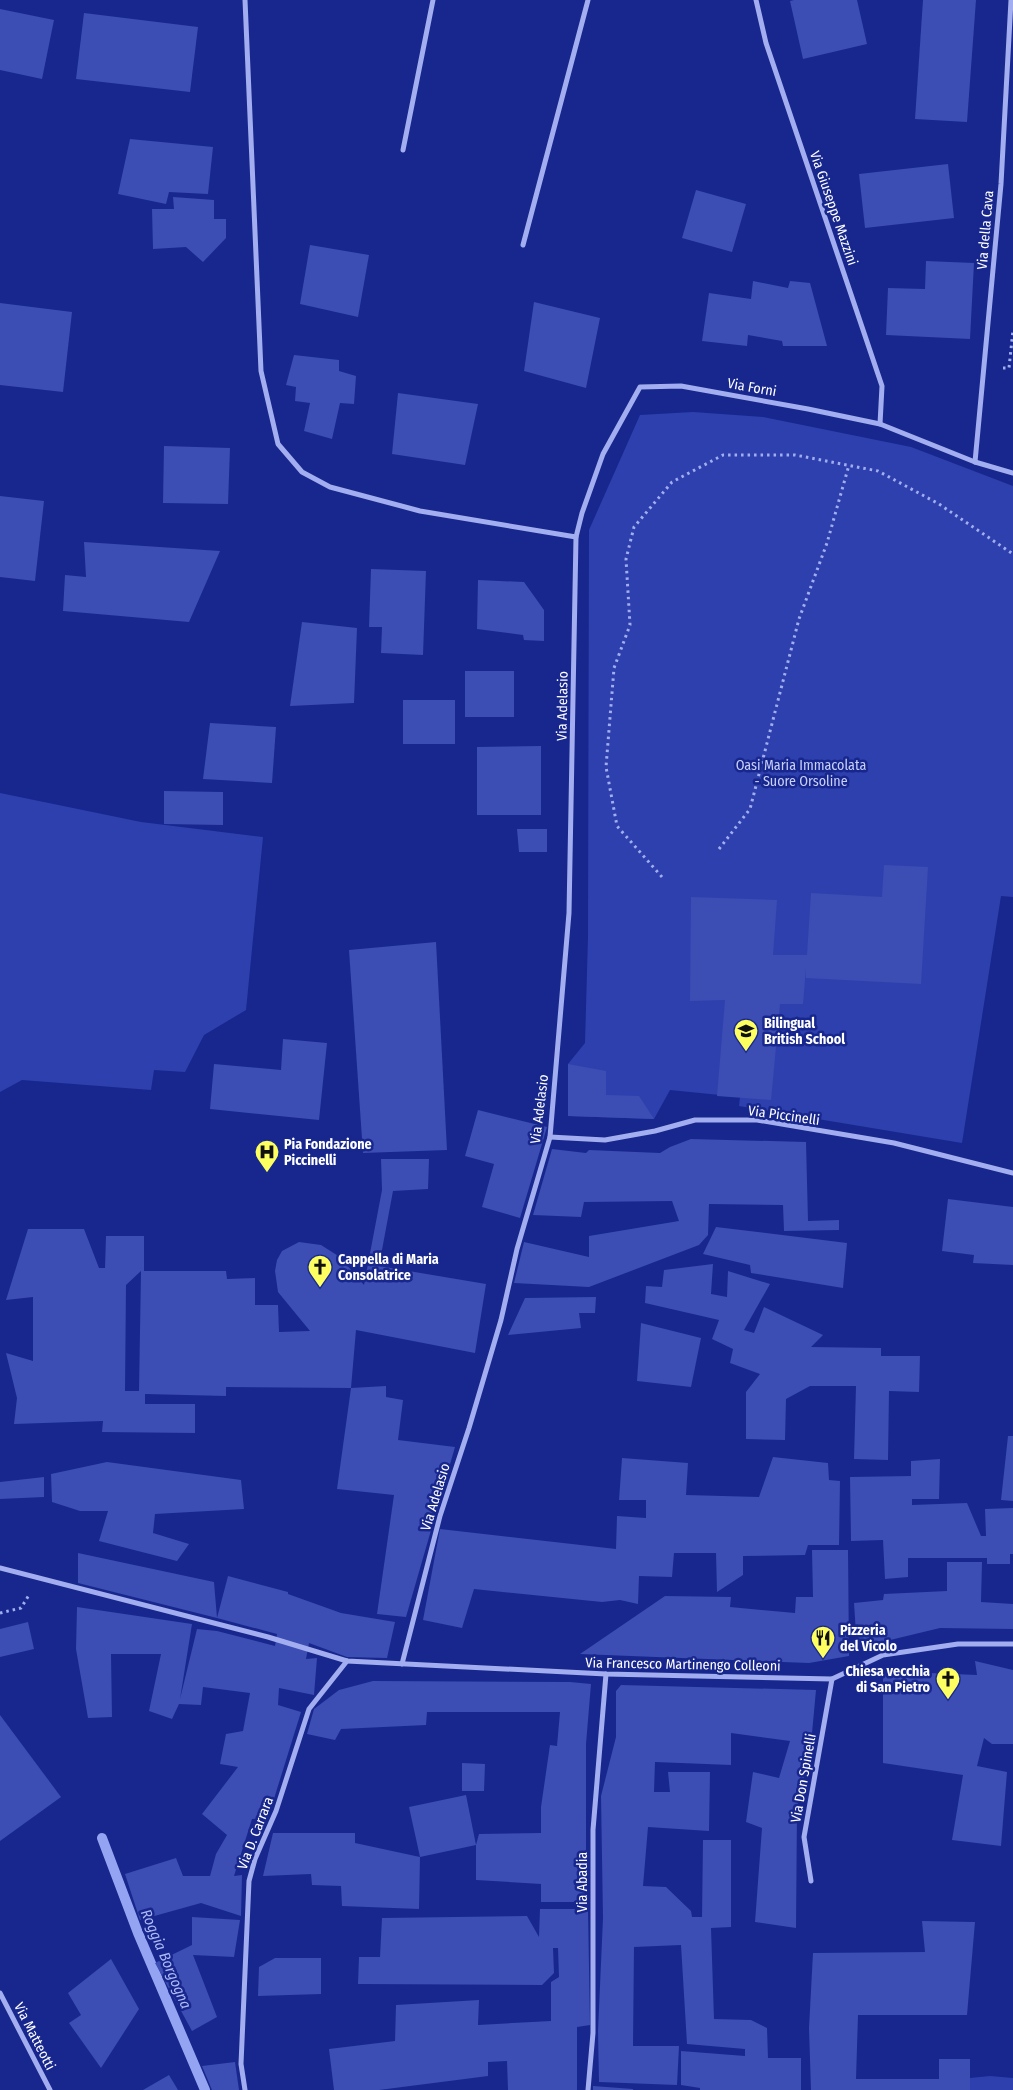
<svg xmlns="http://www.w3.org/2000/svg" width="1013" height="2090" viewBox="0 0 1013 2090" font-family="'Fira Sans Condensed',sans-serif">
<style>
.green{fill:#2e40ae}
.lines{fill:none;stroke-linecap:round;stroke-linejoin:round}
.stream{stroke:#95a4f2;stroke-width:10}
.building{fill:#3c4db4;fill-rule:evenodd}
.path{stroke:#a2aeef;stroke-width:3;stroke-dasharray:2.5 4;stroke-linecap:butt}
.street{stroke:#a2aeef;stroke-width:5}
.labels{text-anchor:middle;stroke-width:5;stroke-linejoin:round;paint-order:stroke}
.street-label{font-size:14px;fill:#fff;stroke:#17278d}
.park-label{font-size:14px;fill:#c9d0fb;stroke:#17278d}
.poi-label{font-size:14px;font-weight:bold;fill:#fff;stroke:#17278d;text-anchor:start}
.water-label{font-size:15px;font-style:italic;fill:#aeb9f6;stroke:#17278d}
</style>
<rect width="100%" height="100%" fill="#17278d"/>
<!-- green -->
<g class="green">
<polygon points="693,412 763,417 911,447 1013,486 1013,897 1001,896 962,1143 739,1106 740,1097 670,1090 654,1119 568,1116 568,1064 585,1043 588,937 589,530 640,415"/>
<polygon points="0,793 141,822 263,837 246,1010 204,1035 185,1072 154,1070 151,1090 22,1080 0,1092"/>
<polygon points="990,2076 1013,2078 1013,2090 970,2090 970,2078"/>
</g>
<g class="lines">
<!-- stream -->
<polyline class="stream" points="102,1838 138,1933 205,2090"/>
</g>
<!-- building -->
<g class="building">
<polygon points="794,0 857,0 867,44 803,59 790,1"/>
<polygon points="923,0 976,0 967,122 915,119"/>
<polygon points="0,9 54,20 42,79 0,70"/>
<polygon points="84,13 198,27 190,92 76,79"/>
<polygon points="130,139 213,147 208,194 169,192 166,204 118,194"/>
<polygon points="948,164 954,218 865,228 859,174"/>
<polygon points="696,190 746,204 732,252 682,238"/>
<polygon points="173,197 214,200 214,219 226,219 226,238 203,262 186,247 153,249 152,209 174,209"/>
<polygon points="310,245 369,255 358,317 300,304"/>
<polygon points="926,261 974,263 970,339 886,335 888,288 925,289"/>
<polygon points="753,281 788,288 790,281 810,283 827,346 783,346 782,341 748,335 747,346 702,341 709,293 751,299"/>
<polygon points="534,302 600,318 586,388 524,371"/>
<polygon points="0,303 72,312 63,392 0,385"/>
<polygon points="294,355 339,360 339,371 356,376 354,404 340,403 332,439 304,431 310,403 295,401 296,387 286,385"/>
<polygon points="398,393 478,404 465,465 392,454"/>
<polygon points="164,446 230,448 228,504 163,503"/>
<polygon points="0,496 44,501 35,581 0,577"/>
<polygon points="84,542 220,551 189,622 63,611 65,575 86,577"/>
<polygon points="371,569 426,571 423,655 381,653 382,627 369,627"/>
<polygon points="478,580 524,582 544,610 544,641 524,640 523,635 477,629"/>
<polygon points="302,622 357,628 354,703 290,706"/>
<rect x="465" y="671" width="49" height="46"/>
<rect x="403" y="700" width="52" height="44"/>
<polygon points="210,723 276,727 272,783 203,779"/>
<polygon points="541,746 541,815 477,815 477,747"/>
<polygon points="164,791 223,792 223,825 164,824"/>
<polygon points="517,829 547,829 547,852 519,852"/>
<polygon points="884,865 928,867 921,984 806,978 806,968 803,1004 780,1004 771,1100 717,1096 725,1000 690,1001 691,897 777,900 773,955 807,955 811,893 882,897"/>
<polygon points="436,942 447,1150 363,1153 349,950"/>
<polygon points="283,1039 327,1043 319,1120 210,1109 214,1064 281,1070"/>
<polygon points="568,1064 606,1071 606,1095 639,1096 654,1119 568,1116"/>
<polygon points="478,1110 547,1127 520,1218 482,1207 494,1164 465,1156"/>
<polygon points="691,1139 806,1142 808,1221 839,1220 839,1230 784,1231 783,1205 709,1204 708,1235 699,1245 589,1287 514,1283 524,1242 589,1257 589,1236 679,1221 672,1201 584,1202 581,1217 533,1215 552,1149 586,1153 589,1150 660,1153 670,1147"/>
<path d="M381,1159H429L428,1189L393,1191L379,1266L486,1284L475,1353L356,1330L351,1388L226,1387V1396L145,1394V1404H195V1433L102,1432L103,1421L14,1424L17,1398L6,1353L33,1361V1297L6,1300L28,1229H84L99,1268H105L106,1236H144V1271H226L227,1279L255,1278V1305H278L279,1332L310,1331L278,1292L275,1271L277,1260L282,1251L299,1242L321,1245L340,1257L364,1285L382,1190ZM141,1271L139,1391H125L126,1285Z"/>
<polygon points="948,1199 1013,1207 1013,1265 973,1263 974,1255 942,1251"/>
<polygon points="716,1227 847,1243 843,1288 751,1273 750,1265 703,1254"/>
<polygon points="713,1264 711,1294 727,1297 728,1271 770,1284 744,1330 754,1333 764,1307 823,1335 811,1347 881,1348 881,1356 920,1356 919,1392 889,1391 888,1460 854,1459 856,1386 810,1386 786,1399 785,1440 746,1439 746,1392 760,1374 730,1363 733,1349 712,1339 719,1320 645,1303 646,1286 662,1287 664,1270"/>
<polygon points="596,1297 595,1313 579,1313 581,1328 508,1335 525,1298"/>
<polygon points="641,1323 701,1338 691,1387 637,1381"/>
<polygon points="386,1386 386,1397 403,1400 398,1440 455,1447 406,1617 377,1614 394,1495 337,1489 351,1388"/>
<polygon points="1008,1436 1013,1436 1013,1501 1001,1500"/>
<polygon points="773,1457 828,1463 829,1480 840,1481 839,1545 808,1545 805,1555 743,1556 743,1575 717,1592 716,1553 674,1553 672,1577 639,1576 638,1604 620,1600 602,1602 474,1589 462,1628 423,1620 440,1529 616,1549 617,1516 646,1518 646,1500 619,1500 622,1458 688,1463 686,1495 759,1497"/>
<polygon points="940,1459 939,1499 912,1499 912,1505 967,1503 981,1536 986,1536 985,1509 1013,1508 1013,1554 1010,1554 1010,1564 987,1564 987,1558 908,1558 908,1577 885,1579 883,1540 851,1541 850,1477 911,1476 911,1461"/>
<polygon points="107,1462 241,1480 244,1509 155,1514 153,1533 189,1544 177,1561 99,1541 108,1511 80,1511 52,1502 51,1474"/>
<polygon points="44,1477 44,1497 0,1499 0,1482"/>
<polygon points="812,1550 848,1550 849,1656 809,1663 580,1654 665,1596 731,1597 730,1607 795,1613 796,1597 813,1597"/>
<polygon points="78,1553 214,1582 217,1618 78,1583"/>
<polygon points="947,1562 982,1562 981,1602 1013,1604 1013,1629 940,1628 857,1648 854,1603 883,1600 884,1594 947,1591"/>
<polygon points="228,1576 288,1592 288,1594 341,1613 395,1622 387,1658 347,1657 309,1643 306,1659 317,1658 314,1695 279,1688 278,1705 301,1712 268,1818 252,1819 234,1876 242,1875 241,1916 201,1903 140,1920 125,1874 176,1858 183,1876 210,1876 216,1854 227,1835 202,1814 238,1767 220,1764 226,1734 243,1731 250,1693 203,1687 201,1705 179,1704 172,1719 149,1711 161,1654 111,1654 112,1717 88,1718 76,1649 77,1607 192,1624 180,1699 197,1629 217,1631 275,1646 277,1634 217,1618"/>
<polygon points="28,1622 34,1649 0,1657 0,1629"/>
<polygon points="975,1661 1013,1670 1013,1744 992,1744 984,1738 977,1766 1007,1772 1001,1846 952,1840 963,1775 883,1763 883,1671 977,1675"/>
<polygon points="373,1681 570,1682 591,1684 586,1744 586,1902 541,1902 541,1884 476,1880 476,1845 479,1834 541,1833 541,1807 550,1745 557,1746 560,1712 427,1712 426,1725 341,1729 335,1740 307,1734 314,1709 339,1690"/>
<polygon points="621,1685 816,1690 811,1744 797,1808 796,1928 755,1922 762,1828 746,1822 753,1772 779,1778 790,1741 731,1733 731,1765 655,1762 654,1792 670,1792 668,1772 710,1772 709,1831 648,1827 643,1886 666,1887 691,1911 692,1917 702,1917 703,1840 731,1840 731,1927 711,1928 714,2019 751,2020 767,2028 768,2058 801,2058 801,2090 700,2090 700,2088 681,2085 681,2051 745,2056 745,2049 687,2044 681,1945 634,1947 633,2046 679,2046 677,2085 599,2082 598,2031 603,1918 601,1796 616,1737 616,1691"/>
<polygon points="0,1715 61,1797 0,1841"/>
<polygon points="462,1763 485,1764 484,1791 462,1791"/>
<polygon points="466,1795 476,1845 420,1857 409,1807"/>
<polygon points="273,1833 355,1833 355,1843 420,1857 419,1909 342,1906 341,1886 312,1885 311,1874 263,1876"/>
<polygon points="540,1909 588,1909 590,2025 577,2027 577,2090 508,2090 507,2061 488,2062 488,2076 379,2090 334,2090 329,2049 395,2041 396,2005 479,2000 478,2025 551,2021 551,1982 559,1977 558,1948 553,1948 554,1973 542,1985 358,1984 359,1957 380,1957 382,1918 527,1916 539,1937"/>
<polygon points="192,1917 240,1920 234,1957 193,1955 217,2017 192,2031 155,1963 192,1945"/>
<polygon points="922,1921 975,1922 967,2015 858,2015 856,2079 939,2079 939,2059 970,2059 970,2090 811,2090 809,2028 813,1953 925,1952"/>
<polygon points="275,1958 321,1958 321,1994 258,1996 259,1967"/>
<polygon points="111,1959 139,2009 101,2068 69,2023 81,2015 68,1993"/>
<polygon points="235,2062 239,2090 212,2090 202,2066"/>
<polygon points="169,2075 178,2090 143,2090"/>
<polygon points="593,2086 633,2089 633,2090 593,2090"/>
</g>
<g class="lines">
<!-- path -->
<g class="path">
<polyline points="1003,368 1009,368 1013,330"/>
<polyline points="719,849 750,809 799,619 827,543 849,465"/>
<polyline points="662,877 617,826 606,767 614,668 630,625 626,559 634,527 672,482 723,455 795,455 878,471 939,504 1013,554"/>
<polyline points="0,1613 21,1608 29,1595"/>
</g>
<!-- street -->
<g class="street">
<polyline points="245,0 261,371 278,444 302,472 330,487 420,511 576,537"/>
<polyline points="756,0 766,43 882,386 880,424"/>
<polyline points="403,150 433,0"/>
<polyline points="523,245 588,0"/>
<polyline points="975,462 1001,184 1011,0"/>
<polyline points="550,1137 605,1140 655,1131 695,1120 757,1120 894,1143 1013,1173"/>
<polyline points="0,1568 268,1637 347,1661 606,1674 832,1679 883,1655 958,1644 1013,1644"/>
<polyline points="402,1664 440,1516 469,1428 501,1320 517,1249 550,1137 569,913 576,537 582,513 603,454 640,387 681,386 808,409 880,424 975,462 1013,473"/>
<polyline points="811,1881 804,1837 832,1679"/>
<polyline points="0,1993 50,2090"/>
<polyline points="245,2090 241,2064 249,1881 255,1859 276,1811 309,1709 347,1661"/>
<polyline points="588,2090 593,2033 593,1830 606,1674"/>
</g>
</g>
<!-- icons -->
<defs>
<symbol id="school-pin" viewBox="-11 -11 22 30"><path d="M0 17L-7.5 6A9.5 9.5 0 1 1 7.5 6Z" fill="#fdff60" stroke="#17278d"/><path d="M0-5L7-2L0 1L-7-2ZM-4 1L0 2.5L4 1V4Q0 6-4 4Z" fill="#111"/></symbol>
<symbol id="hospital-pin" viewBox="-11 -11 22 30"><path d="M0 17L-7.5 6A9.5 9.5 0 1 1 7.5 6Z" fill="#fdff60" stroke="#17278d"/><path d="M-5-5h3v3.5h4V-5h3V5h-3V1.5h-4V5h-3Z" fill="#111"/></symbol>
<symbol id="church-pin" viewBox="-11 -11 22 30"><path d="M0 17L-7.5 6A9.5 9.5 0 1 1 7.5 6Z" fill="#fdff60" stroke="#17278d"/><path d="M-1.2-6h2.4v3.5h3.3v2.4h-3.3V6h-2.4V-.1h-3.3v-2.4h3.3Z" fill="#111"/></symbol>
<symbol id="restaurant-pin" viewBox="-11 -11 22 30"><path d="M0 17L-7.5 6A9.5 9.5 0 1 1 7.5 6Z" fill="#fdff60" stroke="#17278d"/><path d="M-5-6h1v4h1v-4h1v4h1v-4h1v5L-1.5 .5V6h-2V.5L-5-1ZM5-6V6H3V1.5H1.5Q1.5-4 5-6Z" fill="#111"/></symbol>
</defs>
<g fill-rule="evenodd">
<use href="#school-pin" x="732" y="1017" width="28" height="38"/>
<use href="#hospital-pin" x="253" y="1138" width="28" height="38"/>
<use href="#church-pin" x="306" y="1253" width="28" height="38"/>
<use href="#restaurant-pin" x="809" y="1624" width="28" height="38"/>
<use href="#church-pin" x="934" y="1665" width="28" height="38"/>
</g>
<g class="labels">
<!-- street labels -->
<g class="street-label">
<text transform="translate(834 208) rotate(71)" y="5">Via Giuseppe Mazzini</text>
<text transform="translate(985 230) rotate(-85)" y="5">Via della Cava</text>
<text transform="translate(752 387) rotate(10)" y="5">Via Forni</text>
<text transform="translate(562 706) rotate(-89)" y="5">Via Adelasio</text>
<text transform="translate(539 1109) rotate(-83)" y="5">Via Adelasio</text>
<text transform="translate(784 1115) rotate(8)" y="5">Via Piccinelli</text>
<text transform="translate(435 1497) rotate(-73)" y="5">Via Adelasio</text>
<text transform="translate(683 1664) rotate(1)" y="5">Via Francesco Martinengo Colleoni</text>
<text transform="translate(803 1778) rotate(-80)" y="5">Via Don Spinelli</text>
<text transform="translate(255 1833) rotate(-69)" y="5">Via D. Carrara</text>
<text transform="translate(582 1882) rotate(-90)" y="5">Via Abadia</text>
<text transform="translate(35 2036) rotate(63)" y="5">Via Matteotti</text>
</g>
<!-- park labels -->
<g class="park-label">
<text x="801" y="770">Oasi Maria Immacolata<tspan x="801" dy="16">- Suore Orsoline</tspan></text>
</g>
<!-- poi labels -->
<g class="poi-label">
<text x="764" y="1028">Bilingual<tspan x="764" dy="16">British School</tspan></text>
<text x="284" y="1149">Pia Fondazione<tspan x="284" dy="16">Piccinelli</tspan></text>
<text x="338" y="1264">Cappella di Maria<tspan x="338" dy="16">Consolatrice</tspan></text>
<text x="840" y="1635">Pizzeria<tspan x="840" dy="16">del Vicolo</tspan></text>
<text x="930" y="1676" text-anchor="end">Chiesa vecchia<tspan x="930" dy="16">di San Pietro</tspan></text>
</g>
<!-- water labels -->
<g class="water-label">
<text transform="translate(166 1959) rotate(67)" y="5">Roggia Borgogna</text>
</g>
</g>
</svg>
